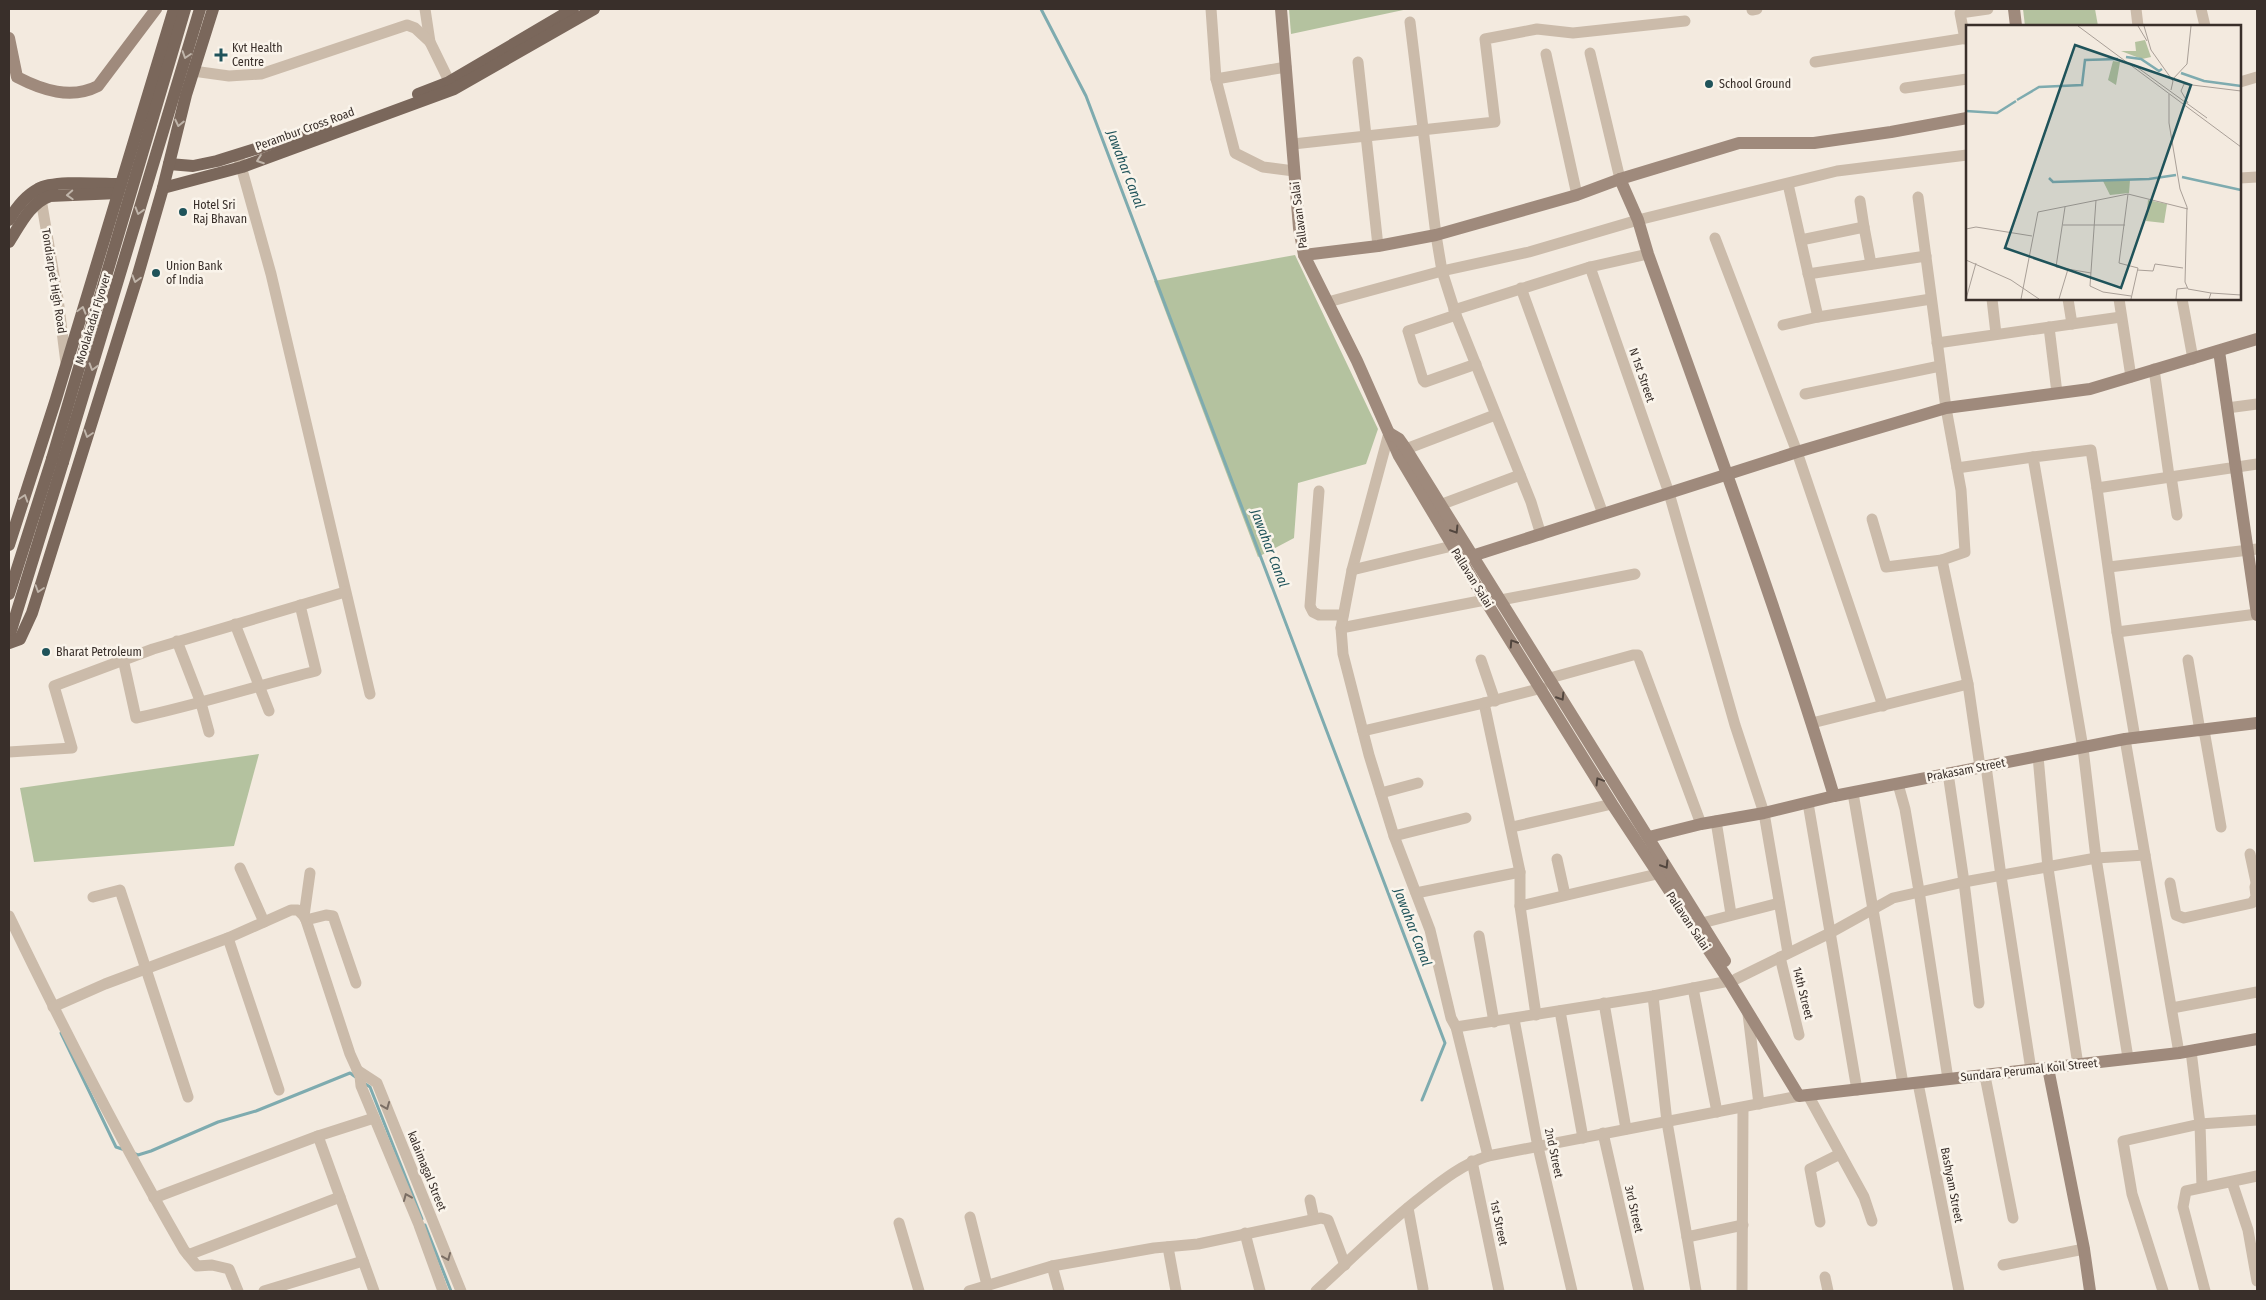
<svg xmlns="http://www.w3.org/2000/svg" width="2266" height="1300" viewBox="0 0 2266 1300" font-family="'Fira Sans Condensed',sans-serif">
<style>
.green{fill:#b4c29f}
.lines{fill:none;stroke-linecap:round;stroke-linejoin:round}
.stream{stroke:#7eabaf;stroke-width:3}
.street{stroke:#cbbbaa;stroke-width:11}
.secondary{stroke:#9f8a7c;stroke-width:12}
.primary{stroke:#7a675b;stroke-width:12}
.primary-bridge{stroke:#7a675b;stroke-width:12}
.oneway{stroke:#c0b5aa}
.oneway2{stroke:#52463e}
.oneway3{stroke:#7b6e64}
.poi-dot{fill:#1f535a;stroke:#faf4eb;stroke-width:2}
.labels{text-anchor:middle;stroke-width:5;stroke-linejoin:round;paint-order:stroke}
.poi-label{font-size:12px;fill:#392f2a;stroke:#faf4eb;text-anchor:start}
.street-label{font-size:12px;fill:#392f2a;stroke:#faf4eb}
.water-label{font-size:14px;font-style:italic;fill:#1f535a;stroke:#faf4eb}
.inset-river{fill:none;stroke:#7eabaf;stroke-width:2.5}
.inset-road{fill:none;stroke:#a99f97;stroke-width:1}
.view{fill:#1f535a;fill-opacity:0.15;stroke:#1f535a;stroke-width:2.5}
.inset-edge{fill:none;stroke:#392f2a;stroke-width:2.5}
</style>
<rect width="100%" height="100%" fill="#f3eadf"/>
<!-- green -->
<g class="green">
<polygon points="1289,9 1408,9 1291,34"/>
<polygon points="2023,9 2095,9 2098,26 2025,26"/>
<polygon points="1295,255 1378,429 1366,464 1298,483 1294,538 1258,557 1154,281"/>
<polygon points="259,754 234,846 34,862 20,788"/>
</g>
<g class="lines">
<!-- stream -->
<g class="stream">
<polyline points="1041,9 1086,96 1445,1043 1422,1100"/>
<polyline points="61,1033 116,1147 125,1150"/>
<polyline points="364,1083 370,1087 422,1219"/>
<polyline points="133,1153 138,1155 151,1151 218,1122 256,1111 350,1073 357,1078"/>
<polyline points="425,1225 451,1291"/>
</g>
<!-- street -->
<g class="street">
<polyline points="425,9 430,42 453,89"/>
<polyline points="1211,9 1216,79 1235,153 1263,167 1294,171"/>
<polyline points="2136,9 2138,26"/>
<polyline points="2201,9 2205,26"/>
<polyline points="1752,10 1757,9"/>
<polyline points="1410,22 1436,235 1442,271 1456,315 1531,502 1541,535"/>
<polyline points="1965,39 1960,13 1988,9"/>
<polyline points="1590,53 1620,179"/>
<polyline points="1546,54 1577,195"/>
<polyline points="1358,62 1378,246"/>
<polyline points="1815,62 1967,38"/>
<polyline points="193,71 229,76 261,74 407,25 415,28 430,42"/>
<polyline points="1216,79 1286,67"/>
<polyline points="2240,82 2257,77"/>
<polyline points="1905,88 1967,79"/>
<polyline points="1293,144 1495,122 1485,39 1537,29 1573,33 1685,21"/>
<polyline points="239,159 271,274 370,694"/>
<polyline points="2240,178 2257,177"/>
<polyline points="1788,184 1818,317"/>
<polyline points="1918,197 1946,408 1961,490 1965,552 1942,560 1968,684 1980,767"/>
<polyline points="41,199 58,299 66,363"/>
<polyline points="1860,201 1864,227"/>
<polyline points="1715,238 1797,452 1883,706"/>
<polyline points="1801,240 1864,227 1871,264"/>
<polyline points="1590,267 1669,493 1735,725 1764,813 1788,953"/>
<polyline points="1808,274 1926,256"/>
<polyline points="1521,288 1603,514"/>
<polyline points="1992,299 1996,334"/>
<polyline points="2068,299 2072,324"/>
<polyline points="2119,299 2131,377"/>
<polyline points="2182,299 2193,359"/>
<polyline points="1328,302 1442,271 1529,252 1638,220 1837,171 1967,155"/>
<polyline points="1454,310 1590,267 1648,254"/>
<polyline points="1456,315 1408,331 1423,380 1425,382 1476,364"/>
<polyline points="1783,325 1818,317 1931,299"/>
<polyline points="2049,327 2057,393"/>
<polyline points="1937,343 2121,317"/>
<polyline points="2154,369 2169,476"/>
<polyline points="1805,394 1940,366"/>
<polyline points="2227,408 2257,404"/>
<polyline points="1389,433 1352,570 1341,628 1343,654 1369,755 1394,836 1430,930 1451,1018 1456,1027 1488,1156"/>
<polyline points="1406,449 1495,415"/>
<polyline points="1957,468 2033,457"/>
<polyline points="2171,476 2177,515"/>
<polyline points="2097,488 2091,450 2033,457 2083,748 2096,858 2128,1058"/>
<polyline points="1319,491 1310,606 1313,612 1319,615 1343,615"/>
<polyline points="1440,505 1520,475"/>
<polyline points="1872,519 1886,567 1942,560"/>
<polyline points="2109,567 2257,549"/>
<polyline points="1352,570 1452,546"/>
<polyline points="1501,600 1635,574"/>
<polyline points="235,624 269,711"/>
<polyline points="1341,628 1485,600"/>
<polyline points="2117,632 2257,614"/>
<polyline points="177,641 201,703 209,732"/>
<path d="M123,659L136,718C197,705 256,686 316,671L300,605"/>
<polyline points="1481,660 1495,701"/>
<polyline points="2188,660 2200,731"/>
<polyline points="1550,678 1633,655 1638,655 1701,824"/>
<polyline points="1484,703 1520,872 1520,906 1536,1015"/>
<polyline points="1812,723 1968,684"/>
<polyline points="2204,730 2221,827"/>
<polyline points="1363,731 1484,703 1542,688"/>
<polyline points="2135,738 2117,632 2097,488 2257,464"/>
<polyline points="2125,739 2179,1053"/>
<polyline points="9,752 72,748 54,686 153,649 345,592"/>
<polyline points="2038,756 2048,868 2078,1065"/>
<polyline points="1986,766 2001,876 2031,1070"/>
<polyline points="1948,773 1964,882 1979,1003"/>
<polyline points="1898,784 1905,809 1919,891 1948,1079"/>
<polyline points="1381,793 1418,783"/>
<polyline points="1853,793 1903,1084"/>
<polyline points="1808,803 1857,1090"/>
<polyline points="1716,821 1731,914"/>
<polyline points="1512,827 1612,804"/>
<polyline points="1394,836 1466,818"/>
<polyline points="2250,854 2256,882"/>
<polyline points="1557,859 1565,895"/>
<polyline points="240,868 264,922"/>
<polyline points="310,873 304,916 306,920 350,1054 360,1076 361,1086 419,1225 443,1291"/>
<polyline points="2170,883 2176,915 2184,918 2252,903 2256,897 2255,887 2257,881"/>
<polyline points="1416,893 1520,872"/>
<polyline points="93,897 120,890 188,1097"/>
<polyline points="1520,906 1657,874"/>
<path d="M9,916C64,1030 121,1141 184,1250L197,1266L212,1265L229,1269L238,1291"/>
<polyline points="306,920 326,915 333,916 356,983"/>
<polyline points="1702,923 1779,903"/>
<polyline points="1479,936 1494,1022"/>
<polyline points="228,938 279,1090"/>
<polyline points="1780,957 1799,1035"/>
<polyline points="1736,979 1830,933 1893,898 1964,882 2096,858 2145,855"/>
<polyline points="1693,988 1717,1112"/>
<polyline points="1653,996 1667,1122 1687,1237 1743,1225"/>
<polyline points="1604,1003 1626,1129"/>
<polyline points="53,1007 105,984 228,938 291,910 298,910 304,916"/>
<polyline points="2172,1008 2257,992"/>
<polyline points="1560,1011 1583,1138"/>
<polyline points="1748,1014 1759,1104"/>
<polyline points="1514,1019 1538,1147 1572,1291"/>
<polyline points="1456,1027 1653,996 1729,981"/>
<polyline points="357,1070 377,1083 461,1291"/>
<polyline points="1985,1076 2013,1218"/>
<polyline points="1918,1083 1959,1291"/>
<polyline points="1808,1095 1864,1197 1872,1221"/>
<polyline points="1603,1133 1639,1291"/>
<polyline points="318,1136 374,1291"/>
<polyline points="1472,1161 1499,1291"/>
<polyline points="2232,1182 2248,1230 2257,1281"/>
<polyline points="2202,1187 2200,1124 2257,1120"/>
<polyline points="154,1198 318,1136 374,1118"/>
<polyline points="1310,1200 1314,1219"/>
<polyline points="1408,1208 1423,1289"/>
<polyline points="970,1217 987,1285"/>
<polyline points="1820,1222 1810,1169 1840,1154"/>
<polyline points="899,1223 919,1291"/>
<polyline points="1245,1233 1260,1291"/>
<polyline points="1687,1237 1696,1291"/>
<polyline points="1168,1247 1176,1291"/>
<polyline points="188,1255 340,1197"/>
<polyline points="2003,1265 2084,1249"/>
<polyline points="1052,1266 1059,1291"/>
<polyline points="1825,1277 1828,1291"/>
<polyline points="264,1291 363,1261"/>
<polyline points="969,1291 1052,1266 1154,1248 1198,1244 1321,1218 1328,1220 1345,1265"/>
<path d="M1316,1291C1349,1261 1381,1229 1416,1201C1439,1183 1460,1165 1488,1156L1799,1096"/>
<polyline points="1742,1291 1743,1108"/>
<polyline points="2163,1291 2132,1194 2123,1141 2200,1124 2191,1051"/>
<polyline points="2205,1291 2183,1207 2186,1191 2257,1176"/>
</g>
<!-- secondary -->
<g class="secondary">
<polyline points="1281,9 1299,228 1304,255 1357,361 1399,456 1485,600 1612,804 1729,981 1799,1096 2179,1053 2257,1039"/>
<polyline points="2014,9 2016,26"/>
<path d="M9,38L17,77C42,90 71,100 98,86L156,9"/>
<path d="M1620,179L1638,220L1648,254C1712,433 1779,613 1834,796"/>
<polyline points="1304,255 1378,246 1436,235 1577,195 1620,179 1739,143 1814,143 1891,132 1967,118"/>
<polyline points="2219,351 2257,615"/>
<polyline points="1389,433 1399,439 1406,449 1725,961"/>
<polyline points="1472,556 1797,452 1946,408 2090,389 2257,339"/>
<polyline points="1649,837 1701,824 1764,813 1834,796 2125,739 2257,723"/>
<polyline points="2048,1068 2084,1249 2090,1291"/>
</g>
<!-- primary -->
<g class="primary">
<polyline points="418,94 449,82 573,9"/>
<polyline points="169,164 193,166 217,161 326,127"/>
<polyline points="163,188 242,167 454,89 594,9"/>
<path d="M9,220C16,208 25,196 38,189C53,180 102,184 121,184"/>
<path d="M9,242C20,225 30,203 50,196L118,193"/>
<polyline points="9,545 56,399 174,9"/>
<polyline points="9,594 52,459"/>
<polyline points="9,637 63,462"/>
<polyline points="9,643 20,639 32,613 137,278 163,188 186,95 213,9"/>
</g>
<!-- primary-bridge -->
<g class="primary-bridge">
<polyline points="52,459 185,9"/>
<polyline points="63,462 200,9"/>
</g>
</g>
<!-- one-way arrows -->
<defs><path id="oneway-chevron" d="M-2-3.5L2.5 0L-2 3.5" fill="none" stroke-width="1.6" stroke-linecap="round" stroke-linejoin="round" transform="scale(1.25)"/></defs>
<g class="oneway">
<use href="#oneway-chevron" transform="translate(186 55) rotate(108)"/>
<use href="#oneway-chevron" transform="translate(179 123) rotate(103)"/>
<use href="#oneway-chevron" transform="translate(260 160) rotate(160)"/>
<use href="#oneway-chevron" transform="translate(70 195) rotate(177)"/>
<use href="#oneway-chevron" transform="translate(139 211) rotate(107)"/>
<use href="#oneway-chevron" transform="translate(136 279) rotate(106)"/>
<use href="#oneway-chevron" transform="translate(82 310) rotate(-74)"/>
<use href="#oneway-chevron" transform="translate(93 367) rotate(107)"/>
<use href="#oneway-chevron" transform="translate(88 434) rotate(108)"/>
<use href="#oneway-chevron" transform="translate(24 498) rotate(-72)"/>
<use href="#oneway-chevron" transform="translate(39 589) rotate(108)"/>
</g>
<g class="oneway2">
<use href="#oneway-chevron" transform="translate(1455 530) rotate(58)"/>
<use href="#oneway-chevron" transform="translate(1513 643) rotate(-123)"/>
<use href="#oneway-chevron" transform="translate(1561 697) rotate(58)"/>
<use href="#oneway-chevron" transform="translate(1599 781) rotate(-121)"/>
<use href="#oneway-chevron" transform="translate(1665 865) rotate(58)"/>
</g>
<g class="oneway3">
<use href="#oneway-chevron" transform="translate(386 1106) rotate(68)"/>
<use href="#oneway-chevron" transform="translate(407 1197) rotate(-113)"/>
<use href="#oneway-chevron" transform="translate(447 1257) rotate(67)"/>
</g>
<!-- markers -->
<g class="poi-dot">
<path d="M218.5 47.5h5v5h5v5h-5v5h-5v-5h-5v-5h5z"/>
<circle cx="1709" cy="84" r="5"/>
<circle cx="183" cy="212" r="5"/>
<circle cx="156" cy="273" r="5"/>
<circle cx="46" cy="652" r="5"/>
</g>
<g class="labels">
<!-- poi labels -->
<g class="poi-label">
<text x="232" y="52">Kvt Health<tspan x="232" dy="14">Centre</tspan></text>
<text x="1719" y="88">School Ground</text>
<text x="193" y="209">Hotel Sri<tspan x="193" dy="14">Raj Bhavan</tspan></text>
<text x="166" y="270">Union Bank<tspan x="166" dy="14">of India</tspan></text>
<text x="56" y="656">Bharat Petroleum</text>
</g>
<!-- street labels -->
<g class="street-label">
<text transform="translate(305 129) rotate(-20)" y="4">Perambur Cross Road</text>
<text transform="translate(1299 215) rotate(-97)" y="4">Pallavan Salai</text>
<text transform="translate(54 281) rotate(81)" y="4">Tondiarpet High Road</text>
<text transform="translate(93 319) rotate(-73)" y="4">Moolakadai Flyover</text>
<text transform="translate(1642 375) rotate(71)" y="4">N 1st Street</text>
<text transform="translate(1472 578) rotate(58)" y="4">Pallavan Salai</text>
<text transform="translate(1966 770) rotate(-11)" y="4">Prakasam Street</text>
<text transform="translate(1688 921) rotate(56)" y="4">Pallavan Salai</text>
<text transform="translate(1803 993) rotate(76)" y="4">14th Street</text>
<text transform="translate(2029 1070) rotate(-6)" y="4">Sundara Perumal Koil Street</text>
<text transform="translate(1554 1153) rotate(78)" y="4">2nd Street</text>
<text transform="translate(427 1171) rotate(68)" y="4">kalaimagal Street</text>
<text transform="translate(1952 1185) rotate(79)" y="4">Bashyam Street</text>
<text transform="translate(1634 1209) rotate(77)" y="4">3rd Street</text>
<text transform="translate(1499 1223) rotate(78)" y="4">1st Street</text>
</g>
<!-- water labels -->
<g class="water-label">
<text transform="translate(1126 169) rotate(69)" y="5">Jawahar Canal</text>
<text transform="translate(1270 548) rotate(69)" y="5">Jawahar Canal</text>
<text transform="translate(1413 927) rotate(69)" y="5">Jawahar Canal</text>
</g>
</g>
<!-- overview -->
<g transform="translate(1966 25)">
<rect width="275" height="275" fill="#f3eadf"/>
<path d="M179,15L185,32L176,34L155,26H170L169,17ZM147,36L154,37L150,60L142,55ZM164,155L163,168L144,170L137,156ZM182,175L201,179L198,198L180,196Z" fill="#b4c29f"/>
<path class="inset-river" d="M160,32L175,34L193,46L196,44M215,48L238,56L275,61M51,75L73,62L116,60L119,35L152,34M0,86L31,88L50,76M216,152L275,165M83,153L87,157L183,154L210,150"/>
<path class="inset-road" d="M112,1L275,122M172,1L181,16M178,1L185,25L207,56L205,65M168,40L241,93M206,55L221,39L225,1M203,69V98L214,164L221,182L219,257L222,264L245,268L243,274M222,78L215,66L218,59L275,66M162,169L153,238L172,243L165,274M130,175L124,261L137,267L165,271M99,182L90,242L125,248M97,200H159M0,204L10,202L66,211M0,235L45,255L73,274M171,245L187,246L189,239L217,243M245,268L275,270M0,274L10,238M55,274L72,187L162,169L222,184M93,274L102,244M210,274L211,264L221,263"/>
<path class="view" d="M109,20L225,60L155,263L39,223Z"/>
<rect width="275" height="275" class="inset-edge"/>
</g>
<!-- border -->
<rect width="2266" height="1300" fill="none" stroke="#392f2a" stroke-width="20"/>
</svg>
